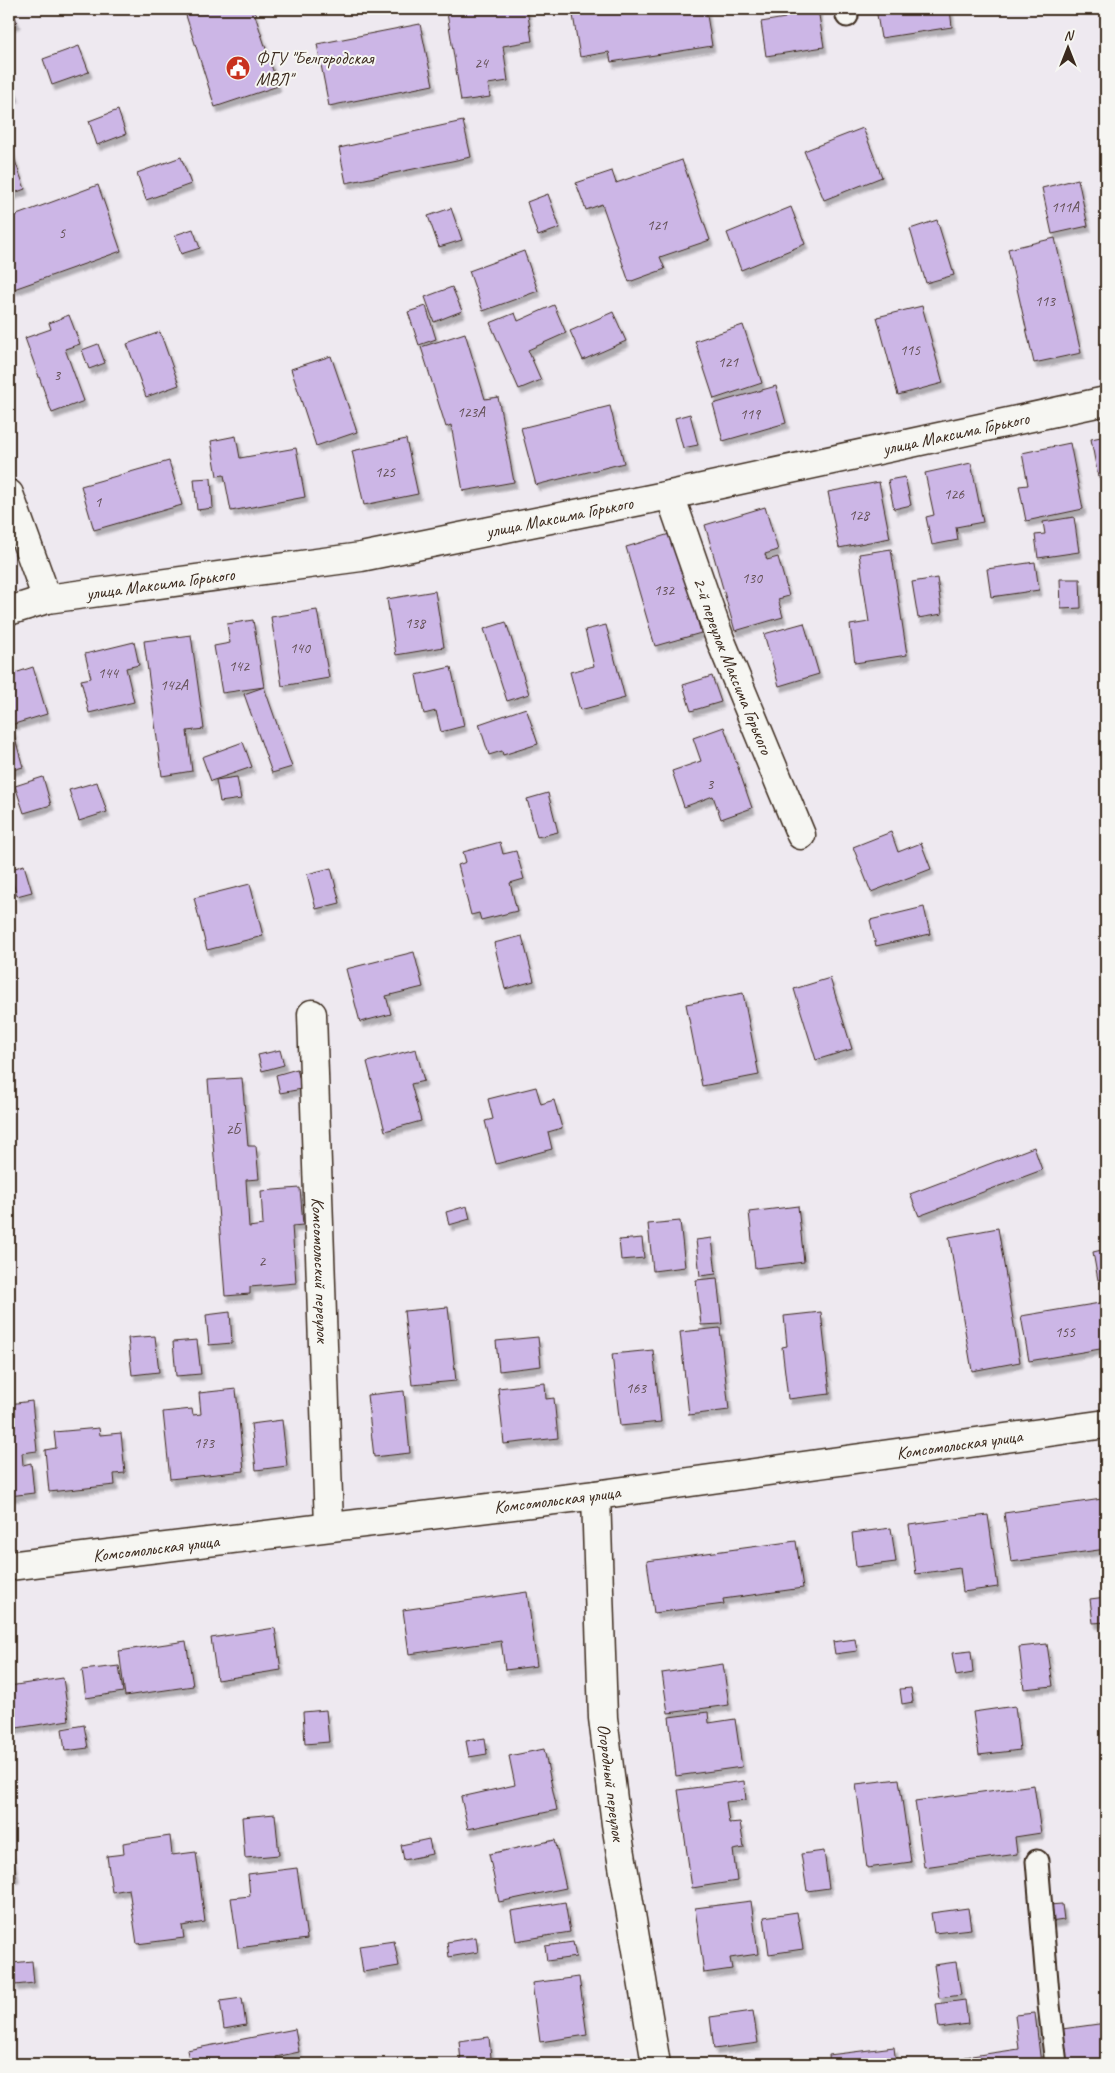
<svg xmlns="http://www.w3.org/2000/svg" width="1115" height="2073" viewBox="0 0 1115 2073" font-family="Caveat,sans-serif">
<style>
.building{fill:#ccb6e6;stroke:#3b2a1e;filter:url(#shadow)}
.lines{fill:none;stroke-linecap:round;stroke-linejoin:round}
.lane-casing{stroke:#3b2a1e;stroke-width:25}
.street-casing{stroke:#3b2a1e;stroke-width:31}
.lane{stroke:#f6f6f2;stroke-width:21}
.street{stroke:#f6f6f2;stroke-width:28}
.labels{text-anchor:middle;stroke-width:4;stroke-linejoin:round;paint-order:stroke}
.number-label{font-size:15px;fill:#5f4d50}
.poi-label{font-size:18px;fill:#3b2a1e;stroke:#f6f6f2;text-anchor:start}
.street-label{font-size:18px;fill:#3b2a1e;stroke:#f6f6f2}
</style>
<defs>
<filter id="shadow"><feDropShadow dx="3" dy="5.5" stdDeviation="1" flood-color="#0004"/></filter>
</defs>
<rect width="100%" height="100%" fill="#eee9f0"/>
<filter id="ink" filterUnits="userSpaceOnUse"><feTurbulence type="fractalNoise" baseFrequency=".02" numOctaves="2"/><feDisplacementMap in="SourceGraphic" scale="10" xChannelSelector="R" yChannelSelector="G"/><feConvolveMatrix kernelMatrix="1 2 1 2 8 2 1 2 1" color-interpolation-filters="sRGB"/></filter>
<g filter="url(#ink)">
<!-- building -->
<g class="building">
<polygon points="9,9 11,9 17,22 9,26"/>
<polygon points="184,9 253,9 278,86 215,107"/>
<polygon points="473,9 527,9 532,41 503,46 508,81 488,84 490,97 461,101 447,13"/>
<polygon points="572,9 706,9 712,46 611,62 609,52 580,57"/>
<polygon points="783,9 818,9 824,47 766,56 761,22 785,18"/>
<polygon points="876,9 950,9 952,27 881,38"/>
<polygon points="1101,9 1106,9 1106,20 1104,21"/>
<polygon points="420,24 433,85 329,106 317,44"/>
<polygon points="79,46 89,72 52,85 43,59"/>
<polygon points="9,77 16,96 9,98"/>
<polygon points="118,110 126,134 97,145 89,121"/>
<polygon points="463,121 471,157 346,183 339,148"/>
<polygon points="863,128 882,177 824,200 804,151"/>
<polygon points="9,144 25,189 9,195"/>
<polygon points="181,157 191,184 146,200 137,173"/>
<polygon points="682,160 710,240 660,257 665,269 629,282 602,204 586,210 576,183 612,171 616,183"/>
<polygon points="1078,179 1088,226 1052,234 1042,188"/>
<polygon points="98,185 121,251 14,289 9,275 9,210 12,209 14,216"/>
<polygon points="548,194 560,228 538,236 527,202"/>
<polygon points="791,207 805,244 741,270 727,233"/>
<polygon points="451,208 462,240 439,247 428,216"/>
<polygon points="937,220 954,275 926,283 910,229"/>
<polygon points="193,229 200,248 181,254 175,235"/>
<polygon points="1055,238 1081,353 1034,363 1008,249"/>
<polygon points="524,251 538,291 483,311 469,271"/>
<polygon points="452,287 462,311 434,322 425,297"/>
<polygon points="554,305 566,333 528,350 541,380 519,389 490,323 515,313 518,321"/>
<polygon points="426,306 436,339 419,345 408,312"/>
<polygon points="922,306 943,383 898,395 877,317"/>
<polygon points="613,312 626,341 583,360 570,331"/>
<polygon points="69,315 80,344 65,349 84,401 52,413 25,338 51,329 49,323"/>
<polygon points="743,325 762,383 714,399 695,341"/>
<polygon points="160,332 179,385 146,397 127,344"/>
<polygon points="465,333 485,399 498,397 514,482 463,491 451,425 446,427 421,347"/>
<polygon points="98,344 105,363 89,369 82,350"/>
<polygon points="331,356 357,432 316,446 291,369"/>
<polygon points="776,386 786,423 723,441 713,404"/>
<polygon points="610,406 624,463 536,485 521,428"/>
<polygon points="690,414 698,445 683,448 675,418"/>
<polygon points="236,436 240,458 296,448 305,497 231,511 224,475 217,476 211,441"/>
<polygon points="1106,436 1106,495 1102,476 1098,477 1091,439"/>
<polygon points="406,439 418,494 364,505 352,451"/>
<polygon points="1070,443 1083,509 1026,521 1019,486 1028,485 1022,453"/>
<polygon points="169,461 182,505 94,530 81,486"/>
<polygon points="971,463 983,522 956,527 958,540 932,545 926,517 934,515 925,473"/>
<polygon points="905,477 911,505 894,509 888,480"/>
<polygon points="211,478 213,508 197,510 194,479"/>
<polygon points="879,482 890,538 839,548 828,492"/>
<polygon points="765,507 778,550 765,554 767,560 778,557 789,596 778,599 783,617 735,631 705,525"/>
<polygon points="1074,517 1079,552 1038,558 1035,535 1045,534 1043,522"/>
<polygon points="673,533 701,633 655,646 626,547"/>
<polygon points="891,549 907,655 855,663 850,625 869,622 859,554"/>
<polygon points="1035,562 1039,590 991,597 987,569"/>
<polygon points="937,578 942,614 918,618 912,582"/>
<polygon points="1060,579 1080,579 1081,608 1061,609"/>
<polygon points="435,591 444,647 396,655 387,599"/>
<polygon points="317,610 329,678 282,686 271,617"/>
<polygon points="253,620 264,687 222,693 214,646 230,643 227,624"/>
<polygon points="506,622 529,694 507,701 484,629"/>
<polygon points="804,623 819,674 779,686 764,634"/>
<polygon points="606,625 625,698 580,710 570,672 594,666 585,630"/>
<polygon points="191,635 204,729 187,731 192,771 162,776 144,641"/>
<polygon points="134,642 139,665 126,668 134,702 89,713 81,680 91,678 85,654"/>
<polygon points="33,667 47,714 11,725 23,767 9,771 9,675"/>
<polygon points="451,667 464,726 441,732 436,711 424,714 416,675"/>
<polygon points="712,676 721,702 691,711 683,685"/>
<polygon points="264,687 292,767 272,773 244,694"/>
<polygon points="526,708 538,744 503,755 502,751 489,755 479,724"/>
<polygon points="724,727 752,808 721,819 713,796 684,807 672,771 701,761 693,738"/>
<polygon points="243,742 252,767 211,781 202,757"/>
<polygon points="43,777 51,805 24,813 15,786"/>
<polygon points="237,777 241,799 220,802 216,780"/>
<polygon points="97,782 107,812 79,821 69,790"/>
<polygon points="548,793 558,832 537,837 527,799"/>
<polygon points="891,832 898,852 921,843 931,869 871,892 853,847"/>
<polygon points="500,842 503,854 516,851 524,879 510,883 517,911 481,920 479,913 471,915 458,865 466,862 463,852"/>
<polygon points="24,865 32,892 17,896 9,870"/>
<polygon points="331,868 340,903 316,909 307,874"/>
<polygon points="250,884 263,936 207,950 194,898"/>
<polygon points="924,907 930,934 876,946 870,920"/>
<polygon points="522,936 534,981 505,989 494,943"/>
<polygon points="414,952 423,987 386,996 391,1014 360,1022 346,969"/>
<polygon points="830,978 852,1049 816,1060 794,989"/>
<polygon points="743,993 759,1075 702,1086 686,1004"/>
<polygon points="416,1049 424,1081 411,1084 421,1121 385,1131 367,1062"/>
<polygon points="280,1050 284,1065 262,1071 258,1055"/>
<polygon points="297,1069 302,1089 280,1093 276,1075"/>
<polygon points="242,1078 248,1146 256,1146 259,1179 246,1180 249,1227 263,1225 261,1191 300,1188 303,1225 292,1226 296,1283 250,1287 250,1294 225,1296 208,1080"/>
<polygon points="536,1087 541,1104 554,1100 562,1128 548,1132 552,1149 496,1164 485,1121 493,1119 488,1099"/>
<polygon points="1034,1147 1042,1170 919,1216 910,1194"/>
<polygon points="467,1206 470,1219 449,1225 446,1212"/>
<polygon points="798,1206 804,1262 755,1268 749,1212"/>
<polygon points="680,1221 685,1267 653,1271 648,1224"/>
<polygon points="998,1228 1020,1362 972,1371 949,1237"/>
<polygon points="642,1238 644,1258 621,1260 619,1240"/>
<polygon points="712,1238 716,1274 700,1276 696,1240"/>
<polygon points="1106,1249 1106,1279 1098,1280 1093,1252"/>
<polygon points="717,1278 722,1324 701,1325 696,1280"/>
<polygon points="1106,1302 1106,1348 1029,1361 1021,1316"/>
<polygon points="448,1307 456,1381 412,1385 404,1311"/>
<polygon points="230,1312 232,1343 209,1345 206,1315"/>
<polygon points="821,1312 830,1394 788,1399 782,1347 787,1346 784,1316"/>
<polygon points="720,1328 729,1410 689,1415 680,1332"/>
<polygon points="155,1336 159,1372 132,1375 128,1338"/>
<polygon points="538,1337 541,1366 499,1371 496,1341"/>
<polygon points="197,1340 201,1374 176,1376 173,1342"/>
<polygon points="653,1350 661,1422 620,1426 612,1354"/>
<polygon points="545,1383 546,1399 554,1398 558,1438 504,1444 498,1388"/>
<polygon points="236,1389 244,1471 170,1479 163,1412 192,1409 193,1415 201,1414 199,1393"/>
<polygon points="404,1391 410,1453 374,1457 367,1395"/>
<polygon points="32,1401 37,1451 22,1453 23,1465 31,1463 34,1493 9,1496 9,1404"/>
<polygon points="282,1420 287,1466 256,1470 251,1424"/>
<polygon points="99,1428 100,1435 121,1433 125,1473 114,1474 115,1485 49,1492 45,1450 56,1448 54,1432"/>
<polygon points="1102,1499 1106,1527 1106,1549 1011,1562 1004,1513"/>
<polygon points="988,1515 998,1587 963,1592 960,1568 916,1574 909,1525"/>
<polygon points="891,1528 896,1562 856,1567 852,1533"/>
<polygon points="796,1541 803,1588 723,1599 724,1604 654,1613 647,1561"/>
<polygon points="527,1592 537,1666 505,1670 501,1641 409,1654 403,1610"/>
<polygon points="1106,1597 1106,1622 1093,1623 1090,1599"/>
<polygon points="275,1628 281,1670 217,1680 211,1638"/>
<polygon points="855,1639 857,1651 835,1654 833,1642"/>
<polygon points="186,1641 193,1686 125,1696 119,1651"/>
<polygon points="1047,1644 1053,1686 1024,1689 1019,1647"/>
<polygon points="971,1651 973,1673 956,1676 952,1653"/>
<polygon points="723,1664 729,1705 668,1713 662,1673"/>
<polygon points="119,1666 123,1692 86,1698 82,1670"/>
<polygon points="63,1678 69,1720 10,1729 9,1686"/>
<polygon points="911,1688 913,1702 902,1704 900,1689"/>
<polygon points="1015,1706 1020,1750 979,1755 973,1712"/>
<polygon points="326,1710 329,1742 305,1744 303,1712"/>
<polygon points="708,1712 709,1723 735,1719 742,1767 676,1776 669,1717"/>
<polygon points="84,1725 88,1748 65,1751 62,1729"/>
<polygon points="485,1738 487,1754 469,1757 466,1741"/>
<polygon points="544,1749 557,1810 468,1829 461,1797 515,1785 509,1756"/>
<polygon points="899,1779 911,1862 867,1868 856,1784"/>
<polygon points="744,1781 746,1800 726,1802 729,1823 740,1822 744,1848 733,1850 737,1881 692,1888 678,1790"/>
<polygon points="1034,1785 1041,1833 1015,1837 1017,1854 924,1867 915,1801"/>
<polygon points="275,1814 279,1855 245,1858 242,1817"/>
<polygon points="170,1836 172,1855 196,1852 205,1922 182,1926 184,1938 137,1944 129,1889 112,1892 107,1856 124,1854 123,1843"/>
<polygon points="429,1839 432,1854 404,1860 401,1845"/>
<polygon points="555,1840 566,1888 499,1902 489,1854"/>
<polygon points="9,1851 11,1851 16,1877 9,1879"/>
<polygon points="824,1851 829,1888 807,1891 801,1854"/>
<polygon points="297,1868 307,1939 238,1948 231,1898 250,1896 248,1874"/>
<polygon points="751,1901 758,1954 730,1958 732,1969 704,1973 695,1908"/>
<polygon points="565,1902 570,1932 516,1941 511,1911"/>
<polygon points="1062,1904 1064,1920 1050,1922 1048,1905"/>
<polygon points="968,1908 971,1929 934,1933 931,1913"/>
<polygon points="797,1912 803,1949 769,1954 764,1917"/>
<polygon points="476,1937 478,1952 449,1957 447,1942"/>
<polygon points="394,1941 399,1966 363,1972 359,1946"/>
<polygon points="573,1942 576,1957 547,1961 545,1946"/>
<polygon points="32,1961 34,1983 15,1985 12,1963"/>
<polygon points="956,1962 961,1995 939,1998 934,1965"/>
<polygon points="579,1977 587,2035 540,2042 532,1983"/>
<polygon points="242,1998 246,2025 224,2029 220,2001"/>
<polygon points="965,2000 968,2024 939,2028 936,2004"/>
<polygon points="753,2011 758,2043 714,2049 710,2017"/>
<polygon points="1035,2013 1041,2064 966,2064 965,2057 1019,2049 1015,2015"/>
<polygon points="1106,2023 1106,2064 1067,2064 1062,2029"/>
<polygon points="295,2029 299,2052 276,2057 277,2064 250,2064 250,2062 238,2064 190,2064 187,2050"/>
<polygon points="489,2037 491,2058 461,2062 459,2041"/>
<polygon points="894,2047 896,2064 830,2064 829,2055"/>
</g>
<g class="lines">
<defs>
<g id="lane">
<polyline points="846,9 847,16"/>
<polyline points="1037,1861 1049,2005 1056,2064"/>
</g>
<g id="street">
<polyline points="9,494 47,599"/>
<path id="s1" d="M670,495L720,639L801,835"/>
<path id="s2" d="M9,611L47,599L361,557L670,495L1106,401"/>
<path id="s3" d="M312,1014L329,1526"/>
<path id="s4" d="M596,1495L603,1718L616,1824L656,2064"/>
<path id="s5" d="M9,1566L596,1495L1106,1424"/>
</g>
</defs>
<!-- lane casing -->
<use href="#lane" class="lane-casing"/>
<!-- street casing -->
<use href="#street" class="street-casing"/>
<!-- lane -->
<use href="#lane" class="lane"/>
<!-- street -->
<use href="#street" class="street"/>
</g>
</g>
<!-- icons -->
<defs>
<symbol id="civic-disc" viewBox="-11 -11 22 22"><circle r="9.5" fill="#c8321e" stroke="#f6f6f2"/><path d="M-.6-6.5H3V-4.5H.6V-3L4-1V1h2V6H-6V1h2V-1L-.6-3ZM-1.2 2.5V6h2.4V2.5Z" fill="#fff"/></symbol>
</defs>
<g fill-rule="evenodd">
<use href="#civic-disc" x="224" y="54" width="28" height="28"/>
</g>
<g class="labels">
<!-- number labels -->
<g class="number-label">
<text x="481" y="68">24</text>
<text x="1065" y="212">111А</text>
<text x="657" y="230">121</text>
<text x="62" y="238">5</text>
<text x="1045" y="306">113</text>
<text x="910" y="355">115</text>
<text x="728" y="367">121</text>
<text x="57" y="380">3</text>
<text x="471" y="417">123А</text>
<text x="750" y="419">119</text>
<text x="385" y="477">125</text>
<text x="954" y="499">126</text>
<text x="98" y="507">1</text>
<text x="859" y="520">128</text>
<text x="752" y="583">130</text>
<text x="664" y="595">132</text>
<text x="415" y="628">138</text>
<text x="300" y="653">140</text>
<text x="239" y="671">142</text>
<text x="108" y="678">144</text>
<text x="174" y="690">142А</text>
<text x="710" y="789">3</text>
<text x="233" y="1134">2Б</text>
<text x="262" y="1266">2</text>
<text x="1065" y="1337">155</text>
<text x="636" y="1393">163</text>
<text x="204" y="1448">173</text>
</g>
<!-- poi labels -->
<g class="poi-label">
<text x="256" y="64">ФГУ "Белгородская<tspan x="256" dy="21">МВЛ"</tspan></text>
</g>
<!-- street labels -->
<g class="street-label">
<text dy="6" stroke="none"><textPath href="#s2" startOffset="964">улица Максима Горького</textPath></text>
<text dy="6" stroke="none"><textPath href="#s2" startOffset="559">улица Максима Горького</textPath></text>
<text dy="6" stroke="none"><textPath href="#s2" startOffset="154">улица Максима Горького</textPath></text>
<text dy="6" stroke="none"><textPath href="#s1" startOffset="182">2-й переулок Максима Горького</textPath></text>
<text dy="6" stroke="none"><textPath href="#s3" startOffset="256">Комсомольский переулок</textPath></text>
<text dy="6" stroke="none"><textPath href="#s5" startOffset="958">Комсомольская улица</textPath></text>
<text dy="6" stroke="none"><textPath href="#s5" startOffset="552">Комсомольская улица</textPath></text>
<text dy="6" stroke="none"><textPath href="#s5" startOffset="148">Комсомольская улица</textPath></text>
<text dy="6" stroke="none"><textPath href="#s4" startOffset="288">Огородный переулок</textPath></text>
</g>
</g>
<!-- margin -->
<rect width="1115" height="2073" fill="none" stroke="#f6f6f2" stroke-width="30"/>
<rect x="15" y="15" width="1085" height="2043" fill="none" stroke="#3b2a1e" stroke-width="2" filter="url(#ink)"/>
<!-- north arrow -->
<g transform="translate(1068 48)" stroke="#f6f6f2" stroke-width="4" paint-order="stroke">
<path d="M0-4L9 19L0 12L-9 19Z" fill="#3b2a1e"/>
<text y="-8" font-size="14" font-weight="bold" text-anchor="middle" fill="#3b2a1e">N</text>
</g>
</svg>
